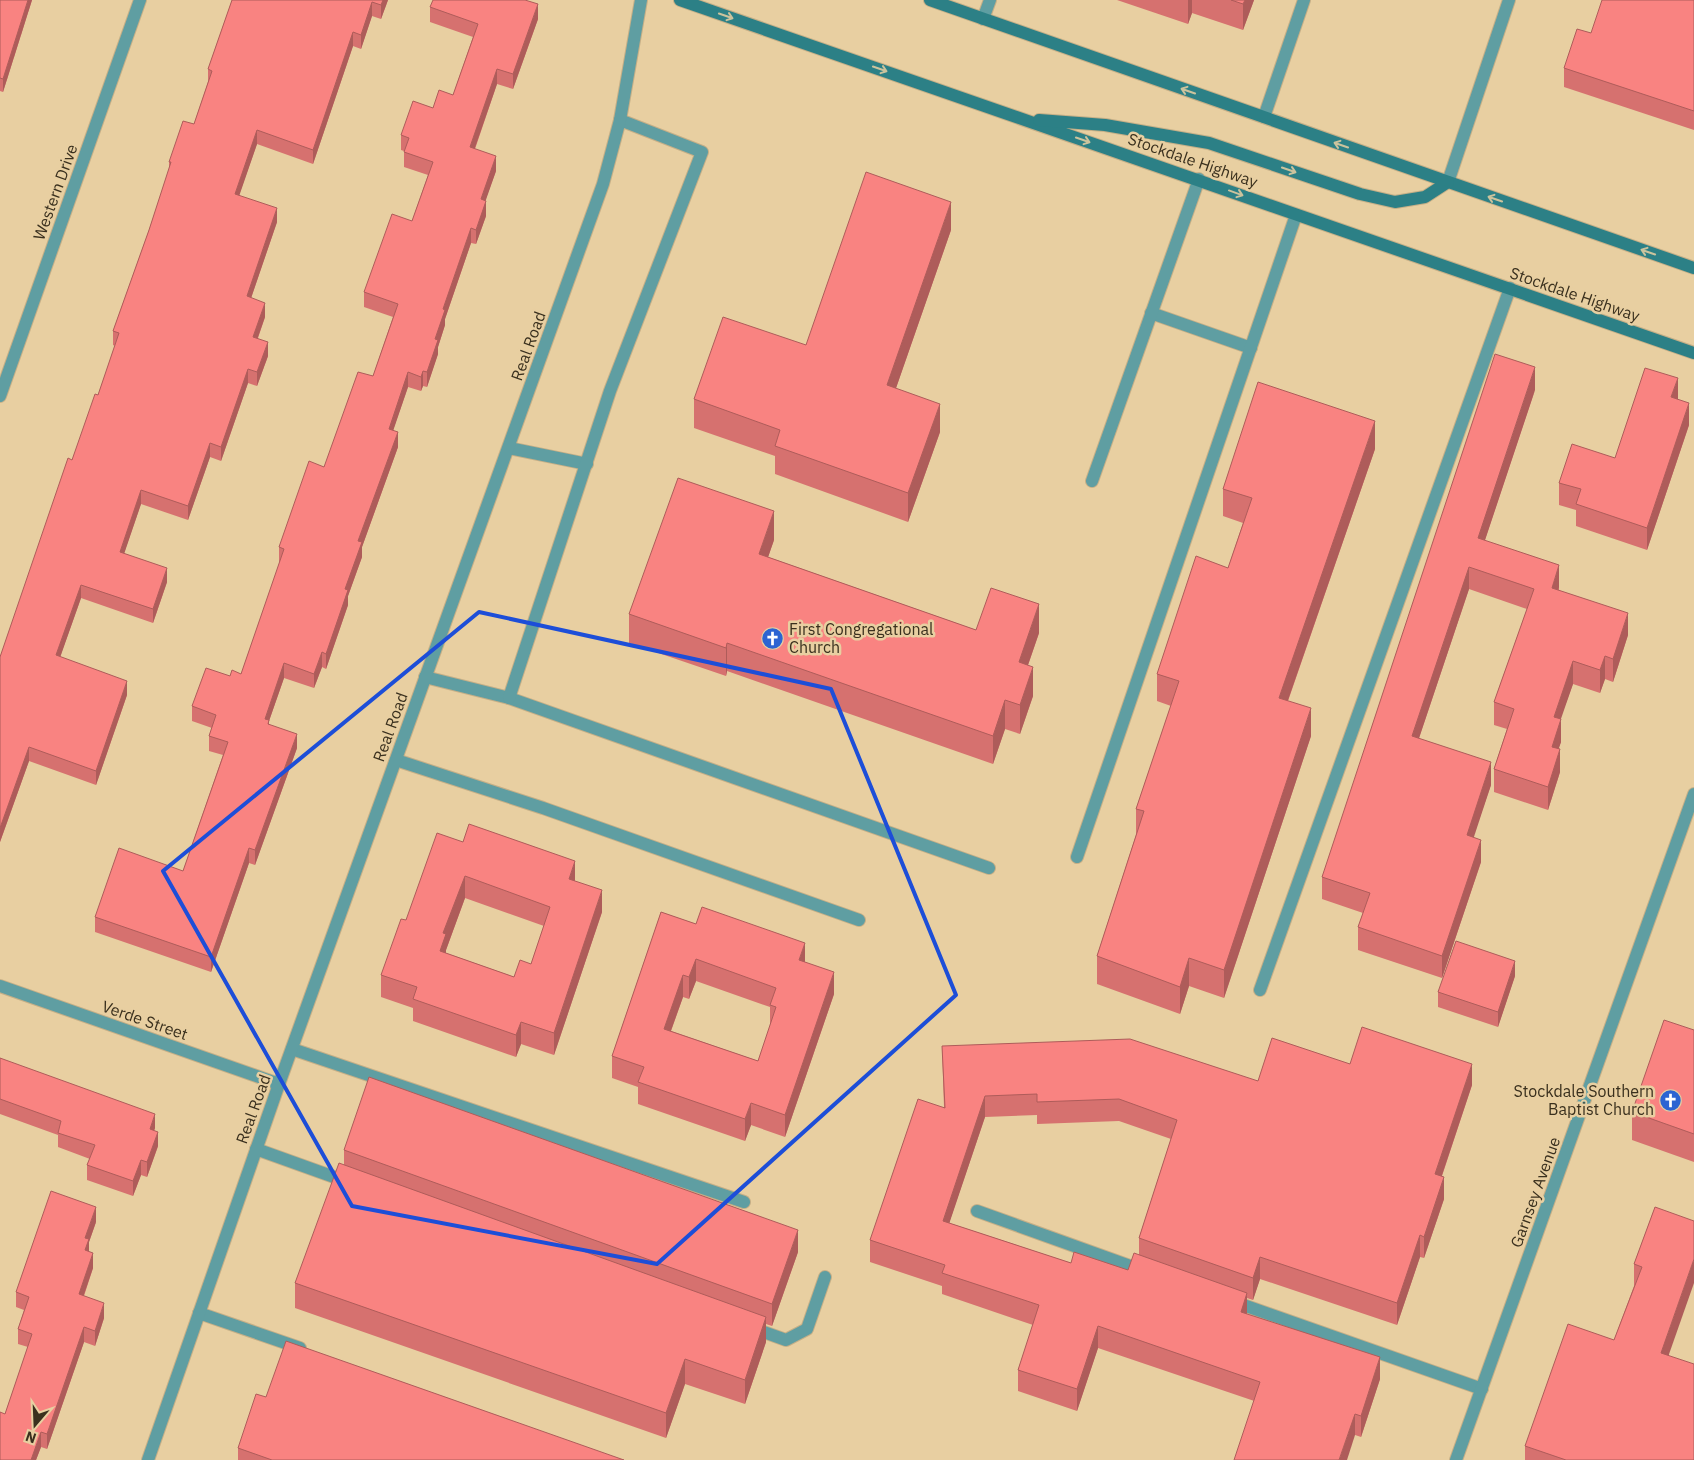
<svg xmlns="http://www.w3.org/2000/svg" width="1694" height="1460" viewBox="0 0 1694 1460" font-family="'IBM Plex Sans',sans-serif">
<style>
.lines{fill:none;stroke-linecap:round;stroke-linejoin:round}
.service-casing{stroke:#c5af87;stroke-width:14}
.minor-casing{stroke:#c5af87;stroke-width:14}
.tertiary-casing{stroke:#c5af87;stroke-width:14}
.secondary-casing{stroke:#c5af87;stroke-width:14}
.service{stroke:#5f9ea2;stroke-width:12}
.minor{stroke:#5f9ea2;stroke-width:12}
.tertiary{stroke:#5f9ea2;stroke-width:12}
.secondary{stroke:#2c8086;stroke-width:12}
.wall{fill:#d6716f;fill-rule:evenodd}
.shaded-wall{fill:#ae5c5a}
.building{fill:#f98381;stroke:#ae5c5a;fill-rule:evenodd}
.oneway{stroke:#ccc39d}
.marked{fill:none;stroke:#1d4ed8;stroke-width:4;stroke-linejoin:round}
.labels{text-anchor:middle;stroke-width:5;stroke-linejoin:round;paint-order:stroke}
.street-label{font-size:16px;fill:#3a301e;stroke:#e8cfa1}
.poi-label{font-size:16px;fill:#3a301e;stroke:#e8cfa1;text-anchor:start}
</style>
<rect width="100%" height="100%" fill="#e8cfa1"/>
<g class="lines">
<defs>
<g id="service">
<polyline points="983,19 990,0"/>
<polyline points="1264,117 1304,0"/>
<polyline points="1448,182 1509,0"/>
<polyline points="1151,313 1251,348"/>
<polyline points="509,448 587,464"/>
<polyline points="1092,481 1199,179"/>
<polyline points="425,677 509,698 989,868"/>
<polyline points="509,698 610,391 702,152 620,120"/>
<polyline points="396,760 543,808 859,920"/>
<polyline points="1077,857 1296,215"/>
<polyline points="1260,990 1510,288"/>
<polyline points="292,1049 744,1202"/>
<polyline points="256,1149 348,1182"/>
<polyline points="977,1211 1144,1271"/>
<polyline points="1232,1301 1482,1389"/>
<polyline points="199,1313 300,1348"/>
<polyline points="750,1327 786,1340 807,1329 825,1277"/>
</g>
<g id="minor">
<polyline points="0,396 140,0"/>
<polyline points="0,986 279,1084"/>
</g>
<g id="tertiary">
<polyline points="148,1460 279,1084 603,184 620,120 641,0"/>
<polyline points="1456,1460 1694,794"/>
</g>
<g id="secondary">
<polyline points="680,0 1694,353"/>
<polyline points="930,0 1694,268"/>
<polyline points="1039,120 1105,125 1209,143 1360,194 1395,202 1425,197 1448,182"/>
</g>
</defs>
<!-- service casing -->
<use href="#service" class="service-casing"/>
<!-- minor casing -->
<use href="#minor" class="minor-casing"/>
<!-- tertiary casing -->
<use href="#tertiary" class="tertiary-casing"/>
<!-- secondary casing -->
<use href="#secondary" class="secondary-casing"/>
<!-- service -->
<use href="#service" class="service"/>
<!-- minor -->
<use href="#minor" class="minor"/>
<!-- tertiary -->
<use href="#tertiary" class="tertiary"/>
<!-- secondary -->
<use href="#secondary" class="secondary"/>
</g>
<!-- wall -->
<g class="wall">
<polygon points="0,0 32,0 3,92 0,91"/>
<polygon points="232,0 388,0 381,19 372,16 361,49 353,46 313,164 257,144 239,195 277,222 251,298 265,317 258,338 268,356 257,386 248,383 221,461 210,457 188,520 141,504 124,553 167,582 153,623 81,598 60,657 127,695 96,785 29,761 0,842 0,657 72,460 98,395 115,346 113,345 113,331 149,230 169,170 169,162 194,124 208,82 208,69"/>
<polygon points="1117,0 1254,0 1243,30 1192,13 1188,24"/>
<polygon points="1694,0 1694,130 1564,87 1564,68"/>
<polygon points="430,7 538,19 513,89 497,84 475,149 496,171 485,201 486,216 476,244 471,243 445,319 445,325 438,347 438,354 427,387 423,386 421,391 408,387 393,430 398,447 362,547 362,557 348,596 348,605 326,669 322,667 314,688 284,678 269,721 269,724 297,748 255,865 249,863 211,972 95,932 95,917 183,871 223,755 209,751 209,736 212,728 192,721 192,706 230,676 241,674 280,562 279,562 279,547 324,467 373,376 393,317 364,307 364,292 412,221 428,175 404,167 404,151 401,150 401,135 433,108 453,95 473,37 430,22"/>
<polygon points="951,230 896,388 940,432 908,522 775,474 775,456 694,428 694,399 806,345"/>
<polygon points="1535,390 1485,540 1559,587 1559,590 1628,635 1613,682 1605,679 1600,693 1573,684 1560,719 1561,742 1558,749 1560,772 1548,810 1494,792 1494,769 1507,729 1494,725 1494,702 1527,609 1469,589 1419,738 1491,785 1473,837 1481,862 1442,978 1358,950 1358,927 1363,913 1322,899 1322,877"/>
<polygon points="1678,399 1689,425 1647,550 1576,526 1576,510 1559,505 1559,483 1615,458"/>
<polygon points="1375,449 1288,701 1311,736 1224,998 1189,986 1180,1014 1097,984 1097,956 1136,835 1136,809 1171,706 1157,701 1157,674 1228,568 1243,523 1223,516 1223,489"/>
<polygon points="774,540 768,557 976,630 1039,633 1028,665 1033,696 1020,734 1005,729 993,764 727,671 726,676 629,643 629,614"/>
<path d="M463,842L575,881L602,912L554,1055L521,1044L516,1057L413,1021V1008L381,997V975L406,920ZM465,898L544,926L531,964L514,977L446,953V950Z"/>
<path d="M661,912L805,962L834,994L785,1137L751,1125L745,1141L638,1104V1087L612,1078V1056ZM696,981L770,1007V1027L758,1061L671,1031L683,997L689,999Z"/>
<polygon points="1515,976 1498,1027 1438,1007 1438,992"/>
<polygon points="1694,1030 1694,1162 1632,1140 1632,1112"/>
<path d="M942,1046L1258,1081L1350,1064L1472,1085L1442,1176L1444,1199L1424,1258L1420,1257L1397,1325L1260,1279L1253,1300L1247,1298V1314L1380,1379L1361,1437L1098,1348L1077,1411L1018,1391V1370L1033,1325L942,1294V1286L870,1262V1240L944,1107ZM1037,1115V1124L1119,1121L1171,1139L1139,1238V1255L1128,1270L1071,1263L949,1223L985,1117Z"/>
<polygon points="0,1058 155,1128 154,1130 158,1146 147,1177 141,1175 133,1196 87,1180 87,1165 90,1159 58,1147 58,1135 0,1114"/>
<polygon points="344,1150 798,1252 772,1326 766,1324 766,1342 745,1404 685,1384 666,1438 295,1308 295,1283 344,1165"/>
<polygon points="1655,1207 1669,1355 1694,1460 1525,1460 1525,1446 1614,1340 1634,1286 1634,1264"/>
<polygon points="96,1222 89,1242 89,1252 93,1268 84,1296 104,1318 95,1346 84,1342 47,1449 41,1447 36,1460 0,1460 5,1414 28,1347 18,1344 18,1329 24,1310 16,1307 16,1292"/>
<polygon points="266,1397 624,1460 238,1460 238,1448"/>
</g>
<!-- shaded-wall -->
<g class="shaded-wall">
<polygon points="28,0 32,0 3,92 3,79"/>
<polygon points="383,0 388,0 381,19 381,5"/>
<polygon points="1188,0 1192,0 1192,13 1188,24"/>
<polygon points="1245,0 1254,0 1243,30 1243,4"/>
<polygon points="372,2 372,16 361,49 361,35"/>
<polygon points="538,4 538,19 513,89 513,74"/>
<polygon points="353,32 353,46 313,164 313,150"/>
<polygon points="497,69 497,84 470,162 470,147"/>
<polygon points="257,130 257,144 235,208 235,194"/>
<polygon points="496,156 496,171 481,214 481,199"/>
<polygon points="486,201 486,216 476,244 476,230"/>
<polygon points="951,202 951,230 887,414 887,385"/>
<polygon points="277,208 277,222 247,310 247,296"/>
<polygon points="471,228 471,243 445,319 445,325 438,347 438,354 427,387 427,372 443,309"/>
<polygon points="265,303 265,317 253,351 253,337"/>
<polygon points="268,342 268,356 257,386 257,372"/>
<polygon points="1535,367 1535,390 1478,561 1478,538"/>
<polygon points="248,369 248,383 221,461 221,447"/>
<polygon points="423,371 423,386 421,391 421,377"/>
<polygon points="408,372 408,387 389,443 389,429"/>
<polygon points="1678,378 1678,400 1671,397"/>
<polygon points="1689,403 1689,425 1647,550 1647,528"/>
<polygon points="940,404 940,432 908,522 908,493"/>
<polygon points="1375,421 1375,449 1279,726 1279,698"/>
<polygon points="398,432 398,447 362,547 362,557 348,596 348,605 326,669 326,654 358,541"/>
<polygon points="210,443 210,457 188,520 188,506"/>
<polygon points="141,490 141,504 120,566 120,552"/>
<polygon points="774,511 774,540 759,583 759,554"/>
<polygon points="1559,565 1559,587 1552,610 1552,588"/>
<polygon points="1469,567 1469,589 1412,759 1412,736"/>
<polygon points="167,568 167,582 153,623 153,609"/>
<polygon points="81,585 81,598 56,669 56,655"/>
<polygon points="1039,604 1039,633 1019,691 1019,662"/>
<polygon points="1628,613 1628,635 1613,682 1613,659"/>
<polygon points="727,643 727,671 726,676 726,648"/>
<polygon points="322,652 322,667 314,688 314,674"/>
<polygon points="1605,656 1605,679 1600,693 1600,670"/>
<polygon points="1573,661 1573,684 1554,739 1554,717"/>
<polygon points="284,663 284,678 269,721 269,735 265,719"/>
<polygon points="1033,667 1033,696 1020,734 1020,705"/>
<polygon points="127,681 127,695 96,785 96,771"/>
<polygon points="1005,700 1005,729 993,764 993,736"/>
<polygon points="1311,708 1311,736 1224,998 1224,970"/>
<polygon points="1561,719 1561,742 1552,769 1552,747"/>
<polygon points="297,734 297,748 255,865 255,850"/>
<polygon points="29,747 29,761 0,842 0,828"/>
<polygon points="1560,749 1560,772 1548,810 1548,787"/>
<polygon points="1491,762 1491,785 1467,858 1467,835"/>
<polygon points="1481,840 1481,862 1442,978 1442,956"/>
<polygon points="249,848 249,863 211,972 211,957"/>
<polygon points="575,861 575,883 569,879"/>
<polygon points="465,876 465,898 446,950 446,956 440,951 443,933"/>
<polygon points="602,890 602,912 554,1055 554,1033"/>
<polygon points="805,943 805,965 799,960"/>
<polygon points="1189,958 1189,986 1180,1014 1180,987"/>
<polygon points="696,959 696,981 689,999 689,977"/>
<polygon points="1515,961 1515,976 1498,1027 1498,1012"/>
<polygon points="834,972 834,994 785,1137 785,1115"/>
<polygon points="683,975 683,997 664,1050 664,1029"/>
<polygon points="521,1022 521,1044 516,1057 516,1035"/>
<polygon points="1472,1064 1472,1085 1435,1196 1435,1174"/>
<polygon points="985,1096 985,1117 943,1242 943,1221"/>
<polygon points="751,1103 751,1125 745,1141 745,1119"/>
<polygon points="155,1114 155,1128 150,1144 150,1129"/>
<polygon points="158,1132 158,1146 147,1177 147,1162"/>
<polygon points="141,1160 141,1175 133,1196 133,1181"/>
<polygon points="1444,1177 1444,1199 1424,1258 1424,1237"/>
<polygon points="96,1207 96,1222 89,1242 89,1254 85,1265 85,1238"/>
<polygon points="798,1230 798,1252 772,1326 772,1304"/>
<polygon points="1420,1235 1420,1257 1397,1325 1397,1303"/>
<polygon points="93,1253 93,1268 79,1309 79,1294"/>
<polygon points="1260,1257 1260,1279 1253,1300 1253,1278"/>
<polygon points="1694,1259 1694,1283 1661,1377 1661,1353"/>
<polygon points="1247,1293 1247,1315 1241,1312"/>
<polygon points="104,1303 104,1318 95,1346 95,1331"/>
<polygon points="766,1317 766,1342 745,1404 745,1380"/>
<polygon points="1098,1326 1098,1348 1077,1411 1077,1389"/>
<polygon points="84,1327 84,1342 47,1449 47,1434"/>
<polygon points="1380,1357 1380,1379 1361,1437 1361,1416"/>
<polygon points="685,1359 685,1384 666,1438 666,1413"/>
<polygon points="1355,1414 1355,1435 1347,1460 1339,1460"/>
<polygon points="41,1432 41,1447 36,1460 31,1460"/>
</g>
<!-- building -->
<g class="building">
<polygon points="0,0 28,0 3,79 0,78"/>
<polygon points="232,0 383,0 381,5 372,2 361,35 353,32 313,150 257,130 235,194 277,208 247,296 265,303 253,337 268,342 257,372 248,369 221,447 210,443 188,506 141,490 120,552 167,568 153,609 81,585 56,655 127,681 96,771 29,747 0,828 0,657 68,458 72,460 95,394 98,395 119,333 113,331 149,230 171,162 169,162 183,121 194,124 212,71 208,69"/>
<polygon points="433,0 525,0 538,4 513,74 497,69 470,147 496,156 481,199 486,201 476,230 471,228 443,309 445,310 435,339 438,340 427,372 423,371 421,377 408,372 389,429 398,432 358,541 362,542 345,589 348,590 326,654 322,652 314,674 284,663 265,719 269,720 268,724 297,734 255,850 249,848 211,957 95,917 119,848 183,871 228,742 209,736 216,715 192,706 206,668 230,676 232,670 241,674 284,549 279,547 309,461 324,467 358,372 373,376 398,304 364,292 392,214 412,221 433,162 404,152 409,138 401,135 413,101 433,108 439,90 453,95 478,24 430,7"/>
<polygon points="1231,0 1245,0 1243,4"/>
<polygon points="1602,0 1694,0 1694,111 1564,68 1577,29 1591,33"/>
<polygon points="866,172 951,202 887,385 940,404 908,493 775,446 780,430 694,399 723,317 806,345"/>
<polygon points="1495,354 1535,367 1478,538 1559,565 1552,588 1628,613 1613,659 1605,656 1600,670 1573,661 1554,717 1561,719 1552,747 1560,749 1548,787 1494,769 1514,709 1494,702 1534,589 1469,567 1412,736 1491,762 1467,835 1481,840 1442,956 1358,927 1370,893 1322,877"/>
<polygon points="1645,368 1678,378 1671,397 1689,403 1647,528 1576,504 1581,489 1559,483 1572,444 1615,458"/>
<polygon points="1258,382 1375,421 1279,698 1311,708 1224,970 1189,958 1180,987 1097,956 1144,811 1136,809 1179,681 1157,674 1196,556 1228,568 1252,498 1223,489"/>
<polygon points="678,478 774,511 759,554 976,630 991,588 1039,604 1019,662 1033,667 1020,705 1005,700 993,736 727,643 726,648 629,614"/>
<path d="M469,824L575,861L569,879L602,890L554,1033L521,1022L516,1035L413,999L417,987L381,975L401,919L406,920L437,833L463,842ZM465,876L550,907L531,964L520,960L514,977L440,951L446,934L443,933Z"/>
<path d="M702,907L805,943L799,960L834,972L785,1115L751,1103L745,1119L638,1082L644,1067L612,1056L661,912L696,924ZM696,959L776,988L770,1005L776,1007L758,1061L664,1029L683,975L689,977Z"/>
<polygon points="1456,941 1515,961 1498,1012 1438,992"/>
<polygon points="1664,1020 1694,1030 1694,1134 1632,1112"/>
<polygon points="1362,1027 1472,1064 1435,1174 1444,1177 1424,1237 1420,1235 1397,1303 1260,1257 1253,1278 1139,1238 1177,1120 1119,1099 1037,1102 1037,1094 985,1096 943,1221 1071,1263 1074,1252 1128,1270 1134,1253 1247,1293 1241,1312 1380,1357 1361,1416 1355,1414 1339,1460 1234,1460 1260,1382 1098,1326 1077,1389 1018,1370 1039,1305 942,1273 945,1265 870,1240 918,1099 945,1108 942,1046 1130,1039 1258,1081 1272,1038 1350,1064"/>
<polygon points="0,1058 155,1114 150,1129 158,1132 147,1162 141,1160 133,1181 87,1165 95,1145 58,1133 61,1121 0,1099"/>
<polygon points="369,1077 798,1230 772,1304 344,1150"/>
<polygon points="339,1163 766,1317 745,1380 685,1359 666,1413 295,1283"/>
<polygon points="51,1191 96,1207 85,1238 89,1239 85,1250 93,1253 79,1294 104,1303 95,1331 84,1327 47,1434 41,1432 31,1460 0,1460 0,1412 5,1414 32,1334 18,1329 29,1297 16,1292"/>
<polygon points="1655,1207 1694,1221 1694,1259 1661,1353 1694,1364 1694,1460 1566,1460 1525,1446 1568,1324 1614,1340 1642,1267 1634,1264"/>
<polygon points="286,1341 624,1460 272,1460 238,1448 256,1394 266,1397"/>
</g>
<!-- one-way arrows -->
<defs><path id="oneway-shaft" d="M-6 0H5M1.5-3L5.5 0L1.5 3" fill="none" stroke-width="1.6" stroke-linecap="round" stroke-linejoin="round" transform="scale(1.25)"/></defs>
<g class="oneway">
<use href="#oneway-shaft" transform="translate(726 16) rotate(19)"/>
<use href="#oneway-shaft" transform="translate(880 69) rotate(19)"/>
<use href="#oneway-shaft" transform="translate(1188 91) rotate(-161)"/>
<use href="#oneway-shaft" transform="translate(1083 140) rotate(19)"/>
<use href="#oneway-shaft" transform="translate(1341 145) rotate(-161)"/>
<use href="#oneway-shaft" transform="translate(1289 170) rotate(19)"/>
<use href="#oneway-shaft" transform="translate(1236 193) rotate(20)"/>
<use href="#oneway-shaft" transform="translate(1495 199) rotate(-161)"/>
<use href="#oneway-shaft" transform="translate(1648 252) rotate(-161)"/>
</g>
<!-- marked area -->
<path class="marked" d="M479,612L831,689L956,995L657,1264L352,1206L163,871Z"/>
<!-- icons -->
<defs>
<symbol id="church-disc" viewBox="-11 -11 22 22"><circle r="9.5" fill="#2c64d2" stroke="#e8cfa1"/><path d="M-1.2-6h2.4v3.5h3.3v2.4h-3.3V6h-2.4V-.1h-3.3v-2.4h3.3Z" fill="#fff"/></symbol>
</defs>
<g fill-rule="evenodd">
<use href="#church-disc" x="760" y="626" width="25" height="25"/>
<use href="#church-disc" x="1658" y="1088" width="25" height="25"/>
</g>
<g class="labels">
<!-- street labels -->
<g class="street-label">
<text transform="translate(1193 160) rotate(19)" y="6">Stockdale Highway</text>
<text transform="translate(55 192) rotate(-70)" y="6">Western Drive</text>
<text transform="translate(1575 294) rotate(19)" y="6">Stockdale Highway</text>
<text transform="translate(528 346) rotate(-70)" y="6">Real Road</text>
<text transform="translate(390 727) rotate(-70)" y="6">Real Road</text>
<text transform="translate(145 1020) rotate(19)" y="6">Verde Street</text>
<text transform="translate(253 1109) rotate(-70)" y="6">Real Road</text>
<text transform="translate(1535 1192) rotate(-70)" y="6">Garnsey Avenue</text>
</g>
<!-- poi labels -->
<g class="poi-label">
<text x="789" y="635">First Congregational<tspan x="789" dy="18">Church</tspan></text>
<text x="1654" y="1097" text-anchor="end">Stockdale Southern<tspan x="1654" dy="18">Baptist Church</tspan></text>
</g>
</g>
<!-- north arrow -->
<g transform="translate(35 1425) rotate(199)" stroke="#e8cfa1" stroke-width="4" paint-order="stroke">
<path d="M0-4L9 19L0 12L-9 19Z" fill="#3a301e"/>
<text y="-8" font-size="14" font-weight="bold" text-anchor="middle" fill="#3a301e">N</text>
</g>
</svg>
